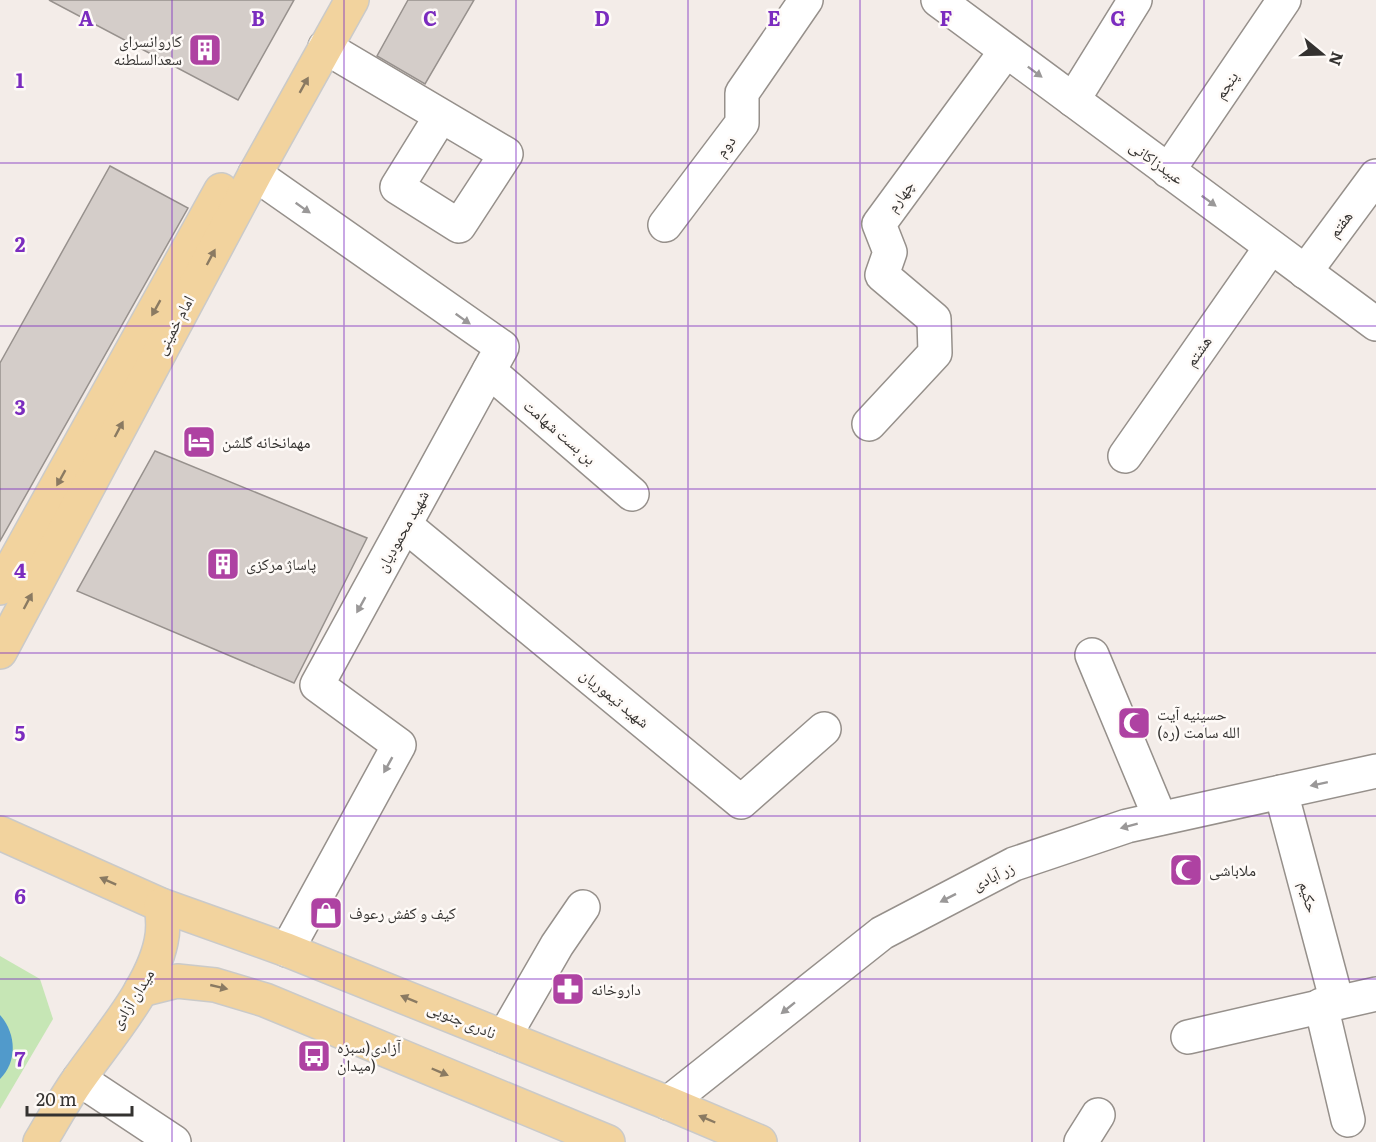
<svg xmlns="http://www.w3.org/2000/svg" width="1376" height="1142" viewBox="0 0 1376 1142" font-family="Literata,'Noto Naskh Arabic',serif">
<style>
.green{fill:#c6e6b5}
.water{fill:#519acb}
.building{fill:#d4cdc9;stroke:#97918d;stroke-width:1.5}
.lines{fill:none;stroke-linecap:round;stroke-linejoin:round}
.minor-casing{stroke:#96908b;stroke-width:36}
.major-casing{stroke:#cacac9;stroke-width:36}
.minor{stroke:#fff;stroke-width:33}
.major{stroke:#f2d39e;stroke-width:33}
.oneway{fill:#9a9898}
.oneway2{fill:#8a7a62}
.grid{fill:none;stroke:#7b2cbf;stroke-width:1.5;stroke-opacity:0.55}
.labels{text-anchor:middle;stroke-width:5;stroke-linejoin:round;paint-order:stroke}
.poi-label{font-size:16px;fill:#343230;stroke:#fefaf7;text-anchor:start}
.street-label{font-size:16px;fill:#343230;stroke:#fefaf7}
.grid-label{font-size:20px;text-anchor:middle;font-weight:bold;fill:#7b2cbf;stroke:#fefaf7;stroke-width:5;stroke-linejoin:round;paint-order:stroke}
</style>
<rect width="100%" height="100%" fill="#f3ece8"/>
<!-- green -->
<polygon class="green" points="0,956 40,979 53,1019 0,1109"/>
<!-- water -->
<path class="water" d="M0,1015C16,1033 18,1061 0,1079Z"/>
<!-- building -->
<g class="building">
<polygon points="49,0 294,0 238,100"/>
<polygon points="408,0 474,0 425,84 377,56"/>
<polygon points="110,166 188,208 0,541 0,363"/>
<polygon points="155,451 367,538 294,683 77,591"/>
</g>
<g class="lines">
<defs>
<g id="minor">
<polyline points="938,0 1376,324"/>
<polyline points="325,47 506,154 459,226 397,187 441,116"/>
<polyline points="1073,100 1135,0"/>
<polyline points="1168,171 1284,0"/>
<polyline points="255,174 502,347 317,685 399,745 287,950"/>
<polyline points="665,225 742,123 742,93 806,0"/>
<polyline points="1305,272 1376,176"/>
<polyline points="489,371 632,494"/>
<polyline points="869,424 935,353 934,319 882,275 890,252 879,224 1006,51"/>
<polyline points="1125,456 1271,247"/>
<polyline points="405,525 741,802 824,729"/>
<polyline points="1092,655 1160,818"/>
<polyline points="1281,792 1337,1002"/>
<polyline points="1321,1005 1348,1120"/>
<polyline points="504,1037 557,945 583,907"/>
<polyline points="1188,1037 1376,994"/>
<polyline points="79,1079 174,1142"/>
<polyline points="668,1103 882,933 1014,864 1127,826 1376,771"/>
<polyline points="1081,1142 1098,1115"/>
</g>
<g id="major">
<polyline points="0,588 221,190"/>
<polyline points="0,652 255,174 352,0"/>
<polyline points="0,833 161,905 287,950 668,1103 760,1142"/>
<polyline points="141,990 177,981 215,985 265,1000 608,1142"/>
<path d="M40,1142C52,1122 63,1102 76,1083C104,1042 151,990 161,942C164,929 163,917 161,905"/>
</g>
</defs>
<!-- minor casing -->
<use href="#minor" class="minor-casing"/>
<!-- major casing -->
<use href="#major" class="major-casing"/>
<!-- minor -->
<use href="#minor" class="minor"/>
<!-- major -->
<use href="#major" class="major"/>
</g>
<!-- one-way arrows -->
<defs><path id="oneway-solid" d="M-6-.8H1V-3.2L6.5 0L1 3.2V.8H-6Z" transform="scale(1.5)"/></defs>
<g class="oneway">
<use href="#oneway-solid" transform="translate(1035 72) rotate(37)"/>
<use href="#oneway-solid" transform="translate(1209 201) rotate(36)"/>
<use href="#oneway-solid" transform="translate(303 208) rotate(35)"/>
<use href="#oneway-solid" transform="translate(463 319) rotate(35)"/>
<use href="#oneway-solid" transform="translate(361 605) rotate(119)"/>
<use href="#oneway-solid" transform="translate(388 765) rotate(119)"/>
<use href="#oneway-solid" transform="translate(1319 784) rotate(168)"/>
<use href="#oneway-solid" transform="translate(1129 826) rotate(165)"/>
<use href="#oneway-solid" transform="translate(948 898) rotate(153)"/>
<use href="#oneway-solid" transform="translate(788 1008) rotate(141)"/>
</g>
<g class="oneway2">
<use href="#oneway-solid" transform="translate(304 85) rotate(-61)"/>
<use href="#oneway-solid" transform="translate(211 257) rotate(-62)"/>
<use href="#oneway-solid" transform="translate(156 308) rotate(119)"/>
<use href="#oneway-solid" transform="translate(119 429) rotate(-62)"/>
<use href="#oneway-solid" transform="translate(61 478) rotate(119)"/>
<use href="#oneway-solid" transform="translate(28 601) rotate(-62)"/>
<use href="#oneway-solid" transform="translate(108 881) rotate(-156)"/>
<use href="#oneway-solid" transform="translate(219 987) rotate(13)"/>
<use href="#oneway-solid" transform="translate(409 999) rotate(-158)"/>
<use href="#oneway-solid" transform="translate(440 1072) rotate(23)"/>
<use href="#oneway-solid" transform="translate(707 1119) rotate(-157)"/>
</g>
<!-- grid -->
<path class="grid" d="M172,0V1142M344,0V1142M516,0V1142M688,0V1142M860,0V1142M1032,0V1142M1204,0V1142M0,163H1376M0,326H1376M0,489H1376M0,653H1376M0,816H1376M0,979H1376"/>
<!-- icons -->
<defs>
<symbol id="building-square" viewBox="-11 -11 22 22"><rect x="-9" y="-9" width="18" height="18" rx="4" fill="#ae42a2" stroke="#fefaf7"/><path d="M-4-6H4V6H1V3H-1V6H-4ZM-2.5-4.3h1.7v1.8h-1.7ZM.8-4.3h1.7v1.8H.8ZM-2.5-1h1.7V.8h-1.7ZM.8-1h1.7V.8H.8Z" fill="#fff"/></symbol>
<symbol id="hotel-square" viewBox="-11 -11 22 22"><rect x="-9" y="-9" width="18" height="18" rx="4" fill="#ae42a2" stroke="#fefaf7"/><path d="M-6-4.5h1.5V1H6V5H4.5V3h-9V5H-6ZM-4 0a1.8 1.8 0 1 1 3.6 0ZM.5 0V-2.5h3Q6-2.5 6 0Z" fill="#fff"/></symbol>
<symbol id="mosque-square" viewBox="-11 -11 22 22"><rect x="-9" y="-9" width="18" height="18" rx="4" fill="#ae42a2" stroke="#fefaf7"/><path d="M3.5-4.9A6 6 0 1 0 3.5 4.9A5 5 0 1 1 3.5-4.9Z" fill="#fff"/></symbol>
<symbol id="shop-square" viewBox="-11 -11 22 22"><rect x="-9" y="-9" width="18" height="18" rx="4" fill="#ae42a2" stroke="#fefaf7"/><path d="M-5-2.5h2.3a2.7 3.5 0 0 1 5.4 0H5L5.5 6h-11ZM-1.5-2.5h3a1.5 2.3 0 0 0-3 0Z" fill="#fff"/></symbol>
<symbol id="pharmacy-square" viewBox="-11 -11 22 22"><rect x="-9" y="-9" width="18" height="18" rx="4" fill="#ae42a2" stroke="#fefaf7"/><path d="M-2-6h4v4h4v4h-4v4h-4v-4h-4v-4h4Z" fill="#fff"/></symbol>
<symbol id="bus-square" viewBox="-11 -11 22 22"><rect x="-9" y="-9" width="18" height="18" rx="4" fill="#ae42a2" stroke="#fefaf7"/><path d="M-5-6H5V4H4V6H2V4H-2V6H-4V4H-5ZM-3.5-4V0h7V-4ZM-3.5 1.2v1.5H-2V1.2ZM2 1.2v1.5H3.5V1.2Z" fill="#fff"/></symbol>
</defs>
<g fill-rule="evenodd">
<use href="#building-square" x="186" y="31" width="38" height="38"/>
<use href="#hotel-square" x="180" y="423" width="38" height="38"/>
<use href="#building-square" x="204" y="545" width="38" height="38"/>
<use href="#mosque-square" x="1115" y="704" width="38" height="38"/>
<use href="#mosque-square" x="1167" y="851" width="38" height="38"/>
<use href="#shop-square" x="307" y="894" width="38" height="38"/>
<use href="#pharmacy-square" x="549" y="970" width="38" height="38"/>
<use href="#bus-square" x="295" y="1037" width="38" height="38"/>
</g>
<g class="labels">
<!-- poi labels -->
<g class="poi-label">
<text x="182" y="47" text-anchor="end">کاروانسرای<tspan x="182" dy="18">سعدالسلطنه</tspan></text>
<text x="222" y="448">مهمانخانه گلشن</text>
<text x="246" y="570">پاساژ مرکزی</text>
<text x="1157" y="720">حسینیه آیت<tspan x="1157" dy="18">الله سامت (ره)</tspan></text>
<text x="1209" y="876">ملاباشی</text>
<text x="349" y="919">کیف و کفش رعوف</text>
<text x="591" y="995">داروخانه</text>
<text x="337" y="1053">آزادی(سبزه<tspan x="337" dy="18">میدان)</tspan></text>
</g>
<!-- street labels -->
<g class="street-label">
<text transform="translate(1226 85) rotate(-56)" y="6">پنجم</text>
<text transform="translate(725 146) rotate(-53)" y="6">دوم</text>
<text transform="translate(1157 162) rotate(36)" y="6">عبیدزاکانی</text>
<text transform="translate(900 196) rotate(-54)" y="6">چهارم</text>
<text transform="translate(1340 224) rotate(-53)" y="6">هفتم</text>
<text transform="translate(174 325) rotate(-62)" y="6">امام خمینی</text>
<text transform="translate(1198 351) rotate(-55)" y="6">هشتم</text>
<text transform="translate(560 432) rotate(41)" y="6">بن بست شهامت</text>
<text transform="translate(402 531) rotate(-61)" y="6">شهید محمودیان</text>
<text transform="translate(615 698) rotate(39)" y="6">شهید تیموریان</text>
<text transform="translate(993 876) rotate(-26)" y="6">زر آبادی</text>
<text transform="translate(1309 897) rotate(75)" y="6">حکیم</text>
<text transform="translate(132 999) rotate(-58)" y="6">میدان آزادی</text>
<text transform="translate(462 1020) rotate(22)" y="6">نادری جنوبی</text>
</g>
</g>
<g class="grid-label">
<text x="86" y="26">A</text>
<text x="258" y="26">B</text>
<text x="430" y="26">C</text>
<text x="602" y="26">D</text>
<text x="774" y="26">E</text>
<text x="946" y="26">F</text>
<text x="1118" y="26">G</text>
<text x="20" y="88">1</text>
<text x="20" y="252">2</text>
<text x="20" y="415">3</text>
<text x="20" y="578">4</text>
<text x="20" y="741">5</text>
<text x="20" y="904">6</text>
<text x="20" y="1067">7</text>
</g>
<!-- north arrow -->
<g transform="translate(1322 54) rotate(109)" stroke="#fefaf7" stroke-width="4.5" paint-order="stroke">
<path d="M0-4.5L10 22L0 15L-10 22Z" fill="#343230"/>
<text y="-9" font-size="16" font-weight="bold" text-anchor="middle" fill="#343230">N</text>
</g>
<!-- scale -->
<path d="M27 1106v9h105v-9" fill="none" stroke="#343230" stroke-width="3"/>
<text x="36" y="1106" font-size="18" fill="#343230" stroke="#fefaf7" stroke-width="4.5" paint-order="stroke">20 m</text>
</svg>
